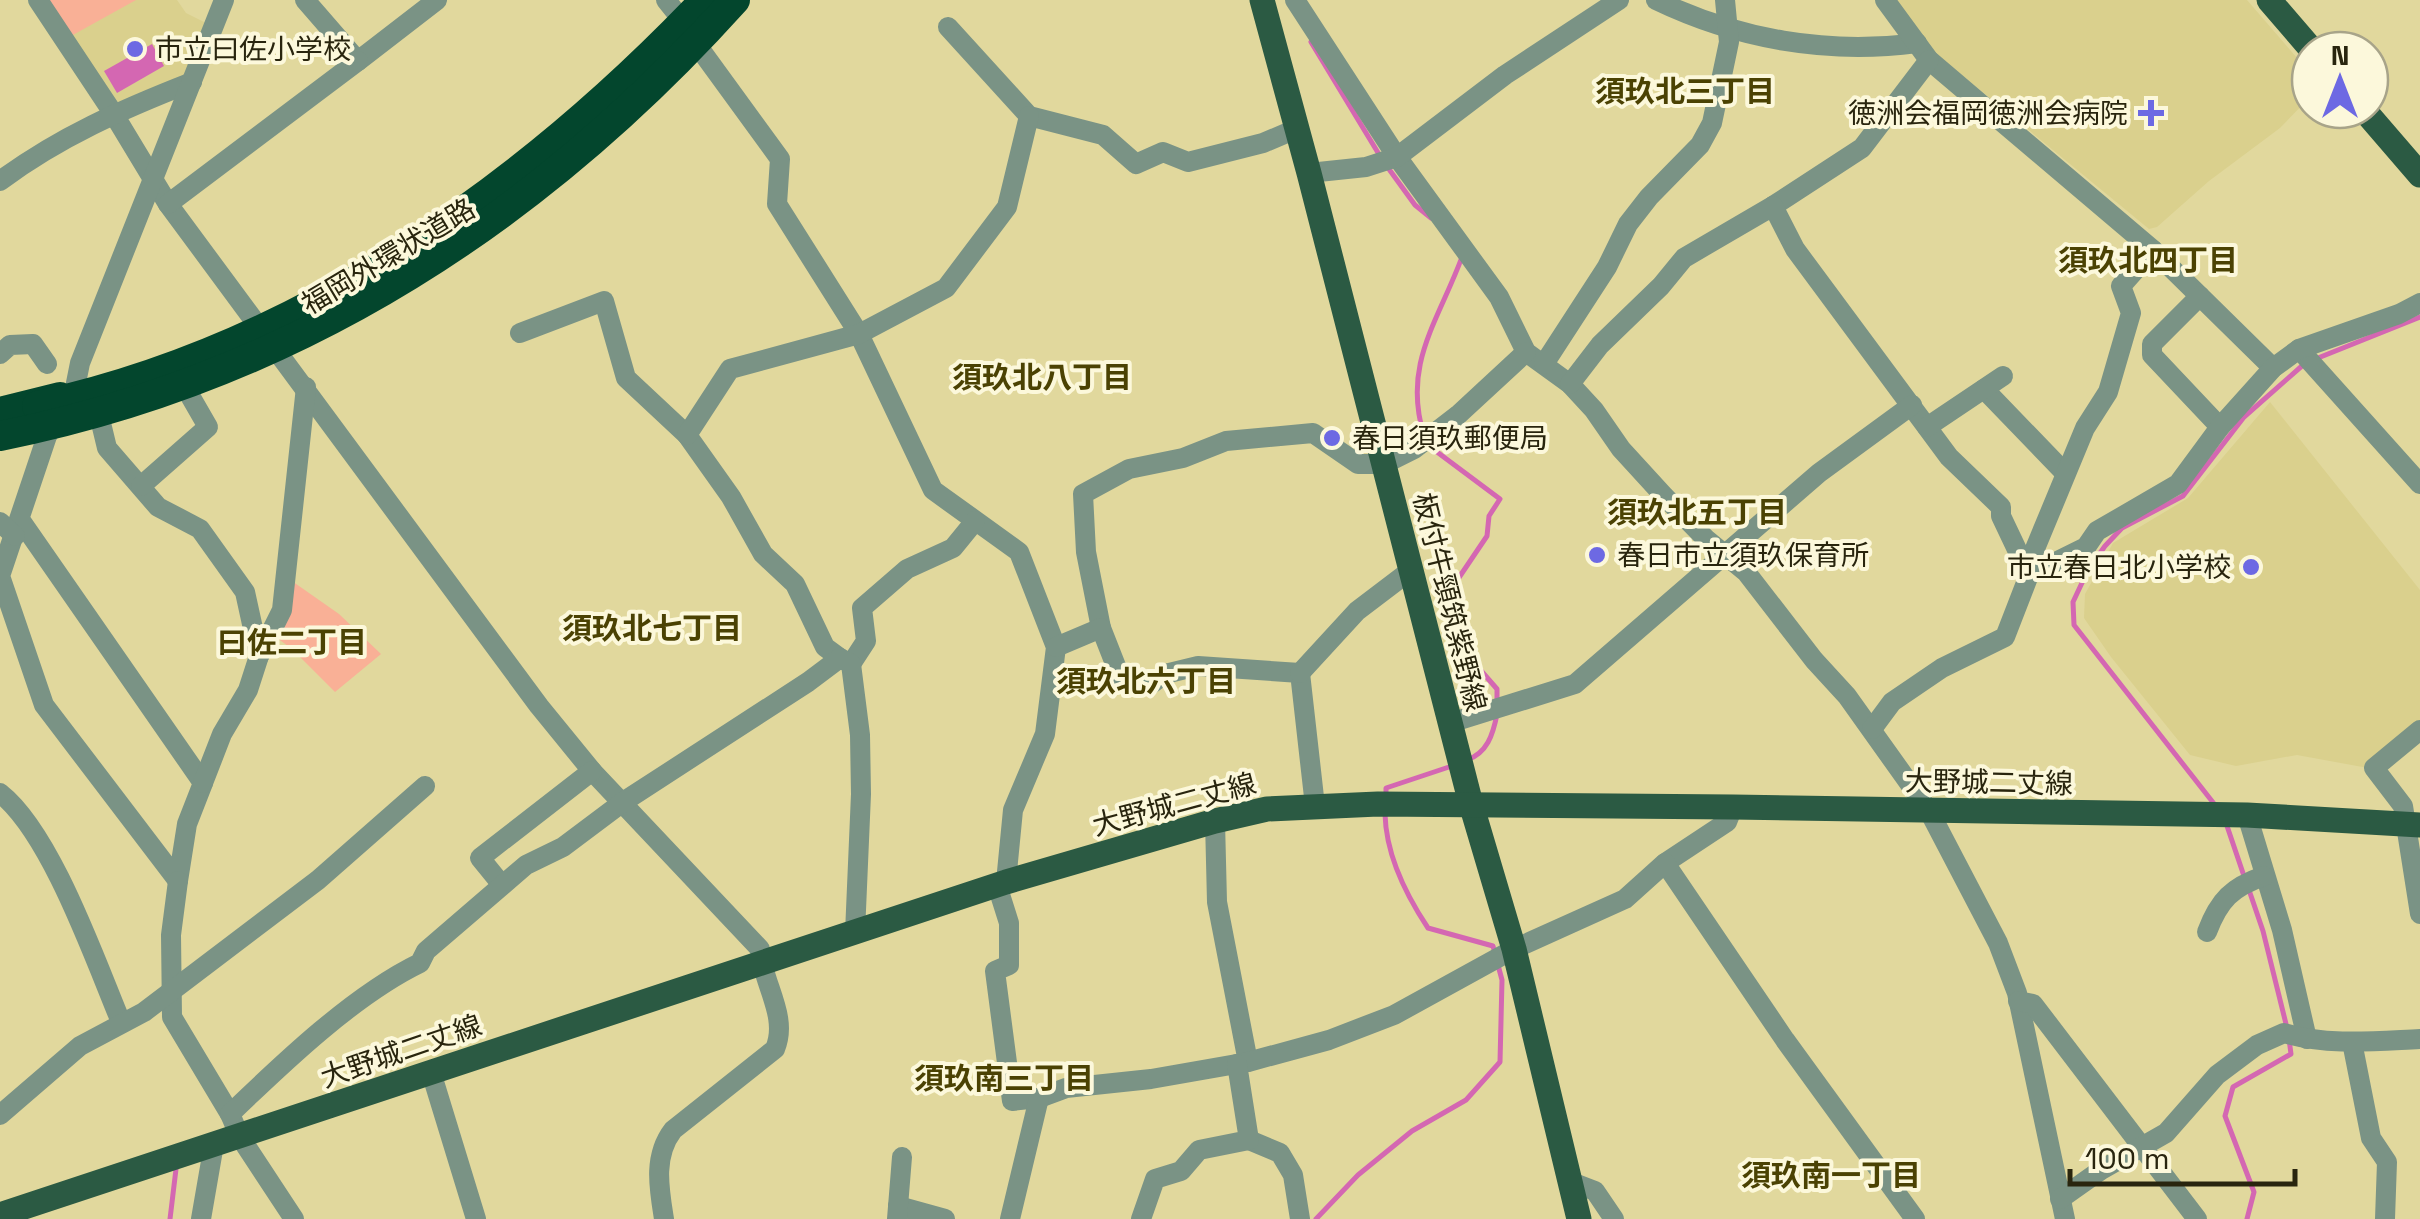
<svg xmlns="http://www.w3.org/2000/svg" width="2420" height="1219" viewBox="0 0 2420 1219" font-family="'Space Grotesk','Noto Sans JP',sans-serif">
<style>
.built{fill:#dad08d}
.green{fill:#f9b096}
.water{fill:#d467b2}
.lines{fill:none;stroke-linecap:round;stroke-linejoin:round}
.stream{stroke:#d467b2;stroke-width:5}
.minor{stroke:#7a9385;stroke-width:20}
.major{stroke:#2b5a43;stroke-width:25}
.highway{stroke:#03462d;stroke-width:30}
.highway-bridge{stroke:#03462d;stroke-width:30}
.poi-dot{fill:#6d69e3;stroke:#fcf8db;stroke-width:4}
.labels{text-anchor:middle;stroke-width:8;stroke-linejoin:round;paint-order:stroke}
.poi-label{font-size:28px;fill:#29250e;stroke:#fcf8db;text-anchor:start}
.street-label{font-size:28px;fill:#29250e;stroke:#fcf8db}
.neighbourhood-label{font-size:30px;font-weight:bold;fill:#4b4203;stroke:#fcf8db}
</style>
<rect width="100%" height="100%" fill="#e1d89d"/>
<!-- built -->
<g class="built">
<polygon points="42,0 177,0 186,13 206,23 186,75 112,105"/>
<polygon points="1892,0 2247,0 2310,73 2310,97 2280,128 2209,181 2157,227 2149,229 1923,43"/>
<polygon points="2270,402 2420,590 2420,726 2368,768 2297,755 2236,766 2190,755 2111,657 2084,618 2085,594 2113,543 2188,498"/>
</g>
<!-- green -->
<g class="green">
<polygon points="48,0 136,0 71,36"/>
<polygon points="289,579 339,614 381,654 335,692 292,649 273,635"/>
</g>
<!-- water -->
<polygon class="water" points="152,44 164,66 117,93 104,71"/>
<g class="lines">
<!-- stream -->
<g class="stream">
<polyline points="1311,42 1380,156"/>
<polyline points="1386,165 1415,205 1431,218"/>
<polyline points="2313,360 2420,317"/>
<path d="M1424,436C1402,364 1438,322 1462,257"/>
<polyline points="1429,446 1500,499 1489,516 1487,536 1458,579 1457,609 1463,650 1497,689 1497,703"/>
<path d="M1467,760C1487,753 1493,735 1497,714"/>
<polyline points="1386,798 1386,788 1452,766"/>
<polyline points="2215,805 2074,625 2073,602 2088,570 2105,546 2122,528 2183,496 2244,417 2303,365"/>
<path d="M1385,814C1386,855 1406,895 1428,928L1493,946L1495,954"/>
<polyline points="2226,823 2245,879"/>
<polyline points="2249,890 2263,931 2287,1028"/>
<polyline points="170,1219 176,1169"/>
<polyline points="1316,1219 1358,1175 1412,1131 1466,1100 1500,1062 1502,980 1498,965"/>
<polyline points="2247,1219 2254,1192 2225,1116 2233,1087 2291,1054 2289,1039"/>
</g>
<!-- minor -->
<g class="minor">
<path d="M38,0L113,113L168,204L539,706L592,771L760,949C762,983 789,1016 775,1049L673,1130C653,1156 659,1188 664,1219"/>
<polyline points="305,0 358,61 437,0"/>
<polyline points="666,0 682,20"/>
<polyline points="1295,0 1397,157 1499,297 1526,352 1570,384 1594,410 1621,449 1664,496 1706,539 1746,572 1814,660 1847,696 1929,811 1998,943 2017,993 2065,1219"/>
<path d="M1656,0C1737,39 1827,55 1917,43"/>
<polyline points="1885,0 1929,60 2153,250 2273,368"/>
<polyline points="948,27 1029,116 1103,135 1136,164 1163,152 1188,162 1263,143 1296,129"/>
<polyline points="697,45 780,159 777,204 859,334 933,490 1019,552 1056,647 1045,734 1013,810 1006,882"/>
<polyline points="1309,173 1366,167 1397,157 1505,75 1619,0"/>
<path d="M0,181C59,137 123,109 192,82"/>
<polyline points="168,204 358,61"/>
<polyline points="1773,206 1862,148 1929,60"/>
<polyline points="2200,296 2152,344 2152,355 2220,427"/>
<polyline points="520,333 604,301 626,378 687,435 731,497 763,554 795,584 825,647 840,658"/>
<polyline points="2299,349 2420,484"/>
<polyline points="0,354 10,345 33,344 47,364"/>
<polyline points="1544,364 1607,267 1628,224 1649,197 1700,145 1712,123 1729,42 1725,0"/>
<polyline points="1570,384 1600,345 1661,286 1684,258 1773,206 1795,249 1949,457 2001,507 2001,516 2029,575"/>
<polyline points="1984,389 2065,473"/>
<polyline points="101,423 107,448 158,507 200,529 245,592 259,656"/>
<polyline points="1927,427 2003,376"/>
<polyline points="687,435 730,369 859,334 946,288 1007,207 1029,116"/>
<polyline points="141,486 208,427 189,394"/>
<polyline points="21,521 203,783 187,824 178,881 44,705 0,576 47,436 74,393 80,363 224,0"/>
<polyline points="0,522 15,536"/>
<polyline points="2025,566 2032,556 2085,428 2108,392 2131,313 2121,286 2153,250"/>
<polyline points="1101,628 1086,552 1083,494 1129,469 1183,458 1226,441 1313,433 1358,464 1384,464 1414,449 1458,415 1526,352"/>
<polyline points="1056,647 1101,628 1123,684 1150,685 1165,674 1198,666 1300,673 1315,806"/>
<polyline points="851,664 866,641 862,608 907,569 953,548 975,521"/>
<polyline points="1300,673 1357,611 1411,570"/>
<polyline points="1450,723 1575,684 1819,473 1912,405"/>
<polyline points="1872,729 1892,702 1942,668 2005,637 2029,575 2086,547 2097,531 2178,484 2220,427 2273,368 2299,349 2399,314 2420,303"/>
<polyline points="2420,730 2374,768 2403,806 2420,914"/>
<polyline points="203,783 222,734 248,690 259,656 282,610 306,387"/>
<path d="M0,793C51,833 95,960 121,1022"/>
<polyline points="2247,815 2282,930 2307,1039"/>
<polyline points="1215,821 1217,902 1248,1062"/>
<polyline points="1665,863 1727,822 1733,807"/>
<polyline points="178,881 171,935 172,1017 230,1114 240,1137 294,1219"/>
<polyline points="502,885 480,858 592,771"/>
<polyline points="997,885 1009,923 1009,965 995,971 1012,1101 1039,1098 1066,1088 1151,1079 1248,1062 1329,1040 1394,1015 1514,949 1625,899 1665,863 1785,1040 1915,1219"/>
<path d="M2207,932C2219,900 2232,887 2264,876"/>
<polyline points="2018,1001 2033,1004 2197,1219"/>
<polyline points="2352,1042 2371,1138 2387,1162 2385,1219"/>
<polyline points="431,1072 476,1219"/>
<path d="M230,1114C284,1062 354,995 420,963L426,951L526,865L563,847L623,802L808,682L840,658L851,664L860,735L861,794L855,933"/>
<polyline points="0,1115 80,1046 144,1012 318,880 425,786"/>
<polyline points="1249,1140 1280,1153 1293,1175 1300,1219"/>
<polyline points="1569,1181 1595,1191 1614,1219"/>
<path d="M2060,1199L2101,1170L2166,1133L2217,1075L2257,1045L2284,1033C2328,1046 2375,1041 2420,1039"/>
<polyline points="898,1206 945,1219"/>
<polyline points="201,1219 214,1144"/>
<polyline points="897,1219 902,1157"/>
<polyline points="1010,1219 1039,1098"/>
<polyline points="1141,1219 1155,1179 1181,1171 1199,1150 1249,1140 1237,1064"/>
</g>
<!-- major -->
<g class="major">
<polyline points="1262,0 1309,173 1471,804 1514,949 1579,1219"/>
<polyline points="2269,0 2312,50"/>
<polyline points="2364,110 2420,175"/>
<polyline points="0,1215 1006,882 1215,821 1267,809 1378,804 1733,807 2247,815 2420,825"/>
</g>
<!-- highway -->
<polyline class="highway" points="0,412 60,397"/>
<!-- highway-bridge -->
<g class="highway-bridge">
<path d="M37,406C298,349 523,191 705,0"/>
<path d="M0,436C295,377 535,222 735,0"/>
</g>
</g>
<!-- markers -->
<g class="poi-dot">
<circle cx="135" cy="49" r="10"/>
<path d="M2146 98h10v10h10v10h-10v10h-10v-10h-10v-10h10z"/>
<circle cx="1332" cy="438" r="10"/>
<circle cx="1597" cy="555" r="10"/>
<circle cx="2251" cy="567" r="10"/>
</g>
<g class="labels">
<!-- poi labels -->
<g class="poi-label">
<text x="155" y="59">市立曰佐小学校</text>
<text x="2128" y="123" text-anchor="end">徳洲会福岡徳洲会病院</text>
<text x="1352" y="448">春日須玖郵便局</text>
<text x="1617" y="565">春日市立須玖保育所</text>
<text x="2231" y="577" text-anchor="end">市立春日北小学校</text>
</g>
<!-- street labels -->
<g class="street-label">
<text transform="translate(388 256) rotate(-31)" y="10">福岡外環状道路</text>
<text transform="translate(1450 602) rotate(76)" y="10">板付牛頸筑紫野線</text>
<text transform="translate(1989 782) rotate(1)" y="10">大野城二丈線</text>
<text transform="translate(1174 804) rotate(-15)" y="10">大野城二丈線</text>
<text transform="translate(401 1051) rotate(-19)" y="10">大野城二丈線</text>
</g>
<!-- neighbourhood labels -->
<g class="neighbourhood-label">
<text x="1685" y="102">須玖北三丁目</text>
<text x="2148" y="271">須玖北四丁目</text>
<text x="1042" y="388">須玖北八丁目</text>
<text x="1697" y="523">須玖北五丁目</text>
<text x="652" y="639">須玖北七丁目</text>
<text x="292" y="653">曰佐二丁目</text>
<text x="1146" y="692">須玖北六丁目</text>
<text x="1004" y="1089">須玖南三丁目</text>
<text x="1831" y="1186">須玖南一丁目</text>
</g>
</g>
<!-- north arrow -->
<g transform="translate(2340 80)"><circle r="48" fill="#fcf8db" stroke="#a8a489" stroke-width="2.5"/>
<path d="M0-8L18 38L0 25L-18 38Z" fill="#6d69e3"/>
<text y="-15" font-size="28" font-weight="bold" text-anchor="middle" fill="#29250e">N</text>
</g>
<!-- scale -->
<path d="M2070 1169v15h225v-15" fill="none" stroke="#29250e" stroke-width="5"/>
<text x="2085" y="1169" font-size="30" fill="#29250e" stroke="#fcf8db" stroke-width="8" paint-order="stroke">100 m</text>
</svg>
